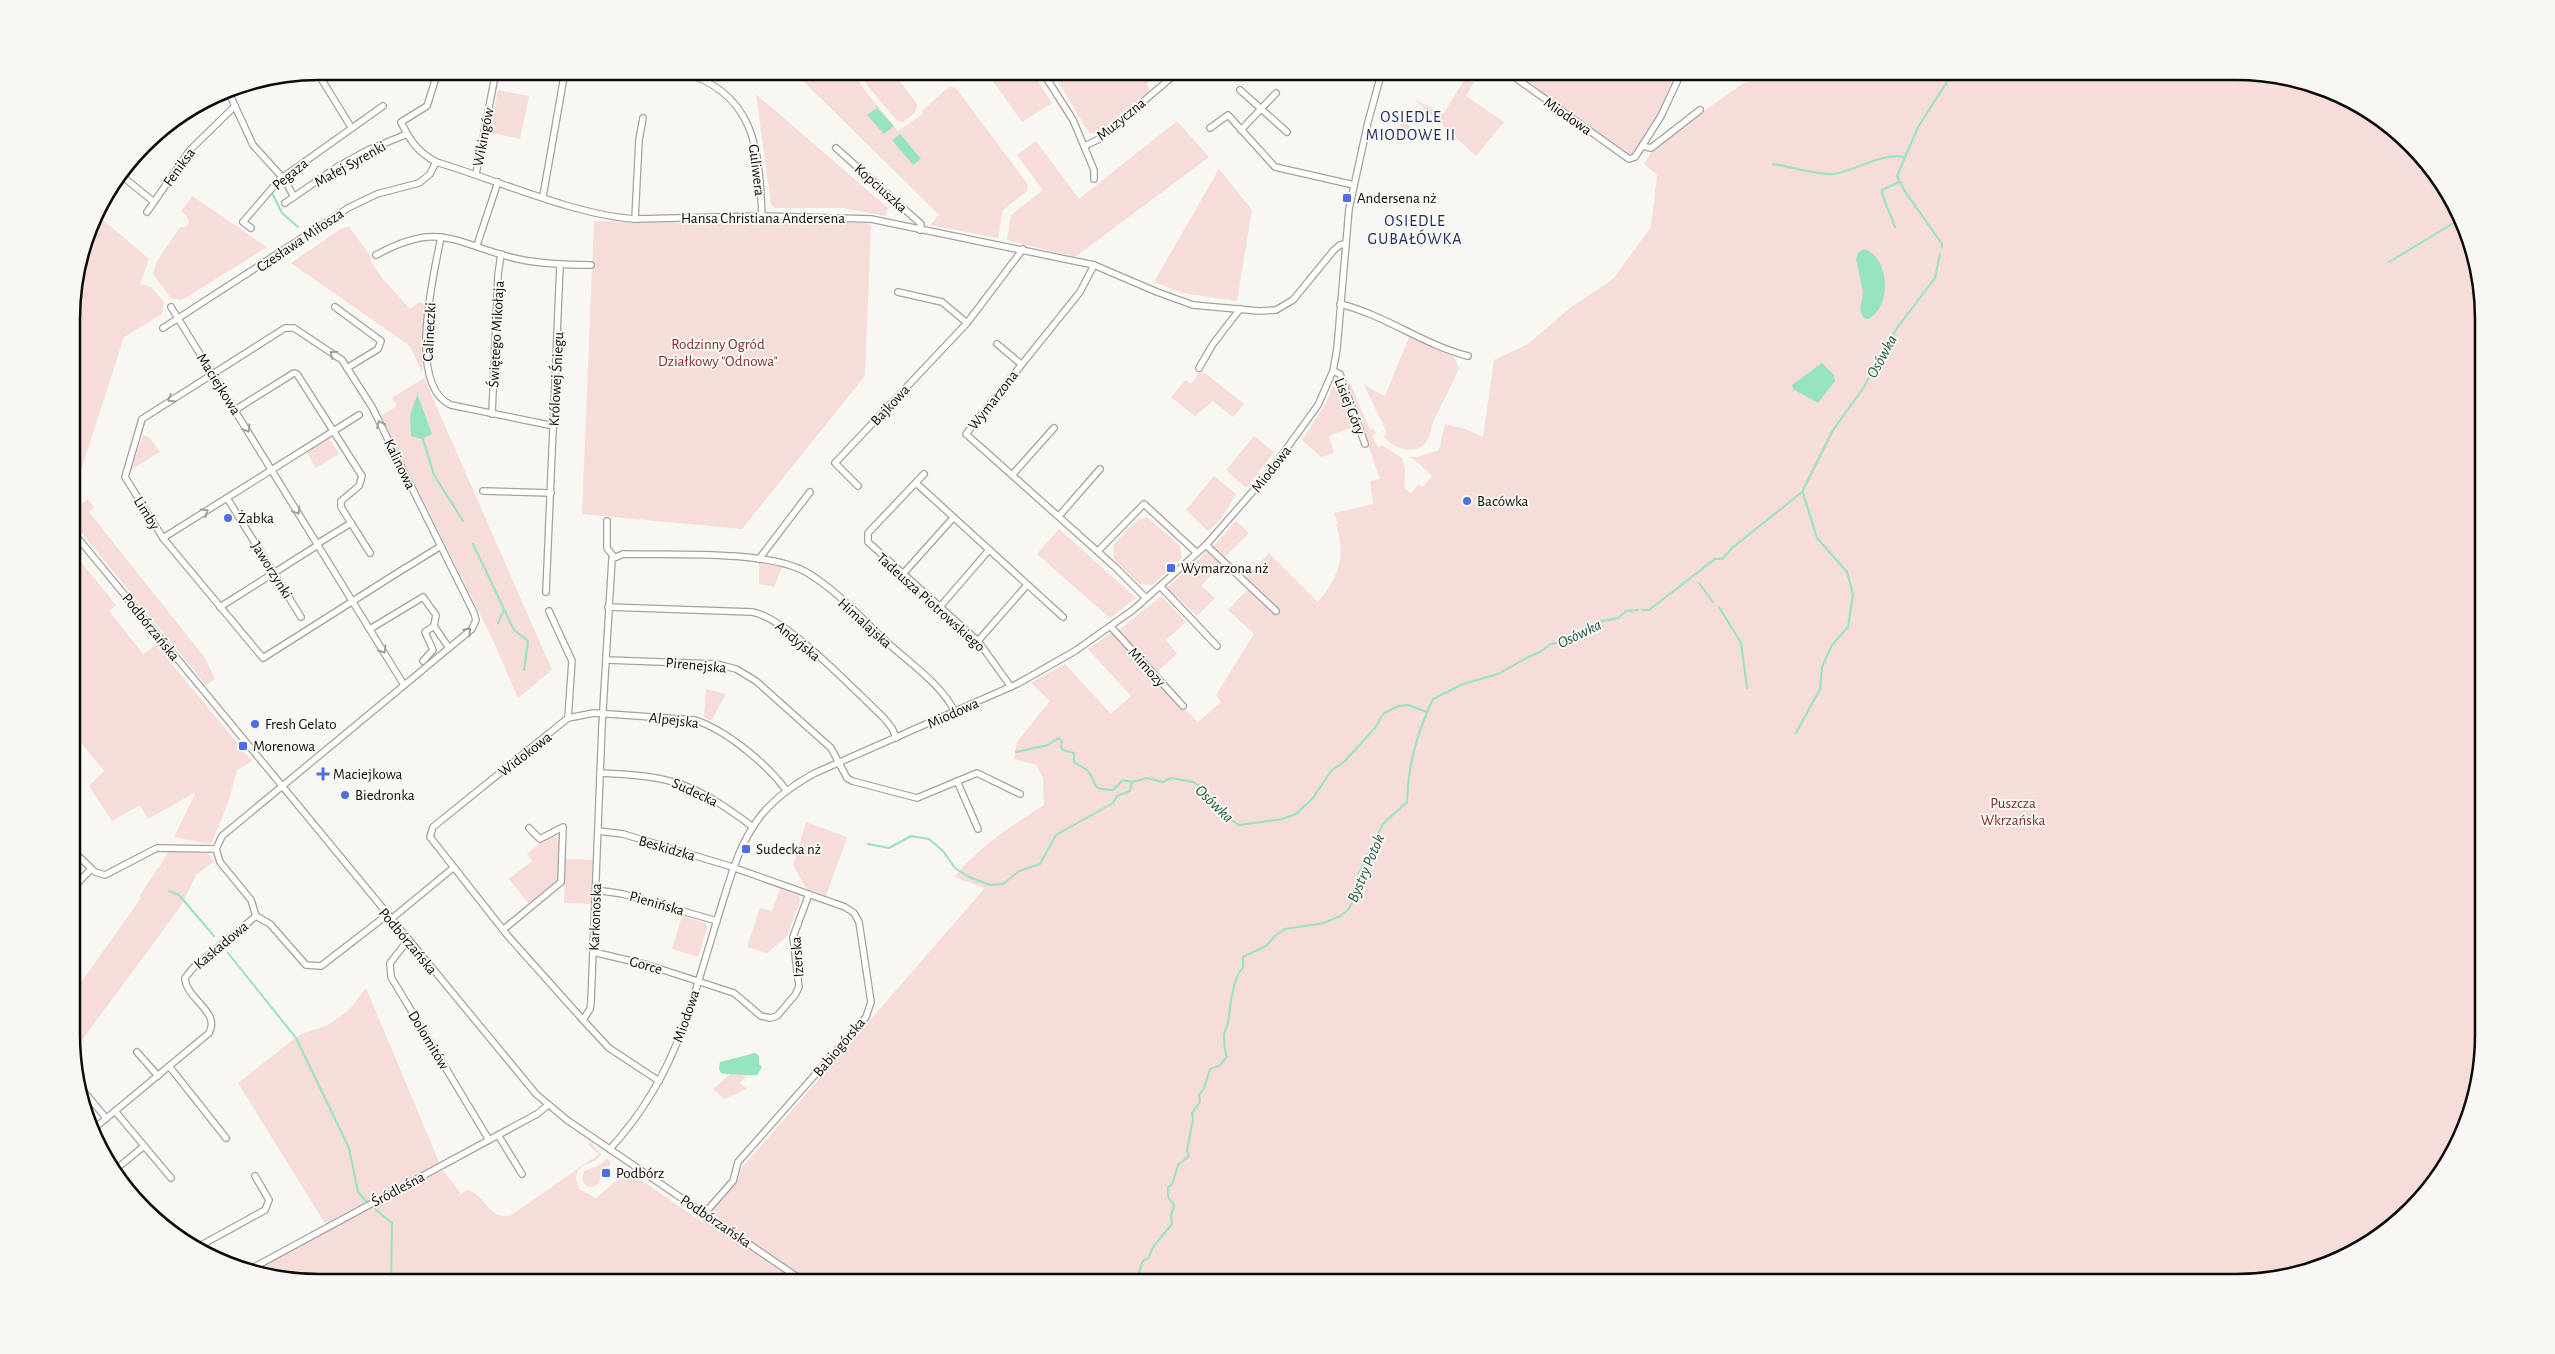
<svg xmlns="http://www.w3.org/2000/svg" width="2555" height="1354" viewBox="0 0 2555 1354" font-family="'Alegreya Sans',sans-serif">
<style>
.green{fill:#f7ddd9}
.water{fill:#95e3bf}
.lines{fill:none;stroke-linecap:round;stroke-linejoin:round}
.stream{stroke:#95e3bf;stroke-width:2}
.minor-casing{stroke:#a3a29d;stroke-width:8}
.minor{stroke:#fff;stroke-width:5.5}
.oneway{stroke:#9e9e9d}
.poi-dot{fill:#4c6fe2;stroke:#f8f7f1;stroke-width:2}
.labels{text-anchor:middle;stroke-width:4;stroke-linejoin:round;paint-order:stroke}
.street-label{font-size:15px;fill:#0c0c0a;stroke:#f8f7f1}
.poi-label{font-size:15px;fill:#0c0c0a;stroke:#f8f7f1;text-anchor:start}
.park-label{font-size:15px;fill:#862d2a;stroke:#f8f7f1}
.neighbourhood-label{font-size:16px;letter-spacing:1px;fill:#1c2d64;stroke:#f8f7f1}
.water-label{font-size:16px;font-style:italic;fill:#215c45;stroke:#f8f7f1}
.rim{fill:none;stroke:#0c0c0a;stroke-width:2.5}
</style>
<rect width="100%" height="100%" fill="#f8f7f1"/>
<!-- green -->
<g class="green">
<path d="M793,71H853L863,88L898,131L923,114L922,111C932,103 938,95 950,87L956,88L1028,185L1027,191L1003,210L998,238L930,225L939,215Z"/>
<polygon points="860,71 892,71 917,104 915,113 903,122 897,121 867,85"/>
<polygon points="986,71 1031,71 1052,103 1022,122"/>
<polygon points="1052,71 1161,71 1146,84 1150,90 1097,134 1089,133"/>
<polygon points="1470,71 1480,71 1466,96 1504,122 1476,156 1414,99 1443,114"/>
<polygon points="1511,71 1677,71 1658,114 1632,155 1628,156"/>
<path d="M1787,71H1831L1850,76L1854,71H2236L2300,80L2346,97L2400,133L2442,181L2465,224L2482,287L2484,1035L2475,1099L2458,1145L2422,1199L2373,1241L2316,1270L2252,1282L319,1283L250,1272L443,1170L461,1194L467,1190C487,1195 485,1218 510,1216L599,1154L588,1145L590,1142L601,1154C596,1166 577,1161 576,1178C576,1182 579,1186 579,1189L596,1198L628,1171L702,1222L738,1179L740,1170L985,888L954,877C981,845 1010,827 1044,805L1043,778L1036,765L1014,759L1017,742L1050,701L1031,683L1065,664L1111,714L1131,696L1088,649L1111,633L1182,711L1186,710L1198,722L1221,702L1216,695L1254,634L1228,610L1252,585L1246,578L1269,553L1318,602C1338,578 1347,556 1336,525L1338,523L1334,513L1373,504L1370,481L1380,479L1346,381L1351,385L1370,430L1373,428L1376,433L1372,436L1378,447L1382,445L1402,458L1405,470L1404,488L1411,493L1419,484L1423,487L1432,476L1416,461L1409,457H1418L1439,450L1445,424L1465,429L1483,437L1494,360L1528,344L1570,308L1613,279L1651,227L1657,175L1644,164L1652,151L1698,115L1744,83Z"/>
<polygon points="498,90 529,96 520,139 489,132"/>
<polygon points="756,94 888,208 886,216 842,208 775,208 771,204"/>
<polygon points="1177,121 1209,157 1075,257 1007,240 1011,215 1043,190 1017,155 1036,141 1079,199"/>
<polygon points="1404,122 1412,129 1398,144 1396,143 1401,123"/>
<polygon points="1219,169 1252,210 1237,301 1182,293 1154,282"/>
<polygon points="192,196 267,247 182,300 171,298 153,274 157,261 180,227 186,227 189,222 186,215 181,211"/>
<polygon points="96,214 149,259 140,284 151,287 164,302 162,314 124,337 74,492 82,504 88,499 94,507 89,512 205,658 215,679 206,685 72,521 72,302"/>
<path d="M594,221C685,224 776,222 867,223L871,226L865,376L742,529L582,514Z"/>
<polygon points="349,227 370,255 372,263 382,278 410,309 418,303 426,303 422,372 410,346 291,263 342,228"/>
<path d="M1410,335L1452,353L1459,368C1452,385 1443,401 1435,418C1431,426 1431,436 1425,443C1414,456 1393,448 1384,437L1387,433L1364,385L1385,396Z"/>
<polygon points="1201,370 1244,404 1233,417 1213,401 1195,416 1171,397 1186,380 1191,384"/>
<polygon points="424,378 552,670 518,698 492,638 381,416 397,406 392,398"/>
<polygon points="1336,379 1340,379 1356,426 1329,436 1334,453 1321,457 1302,440 1326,403"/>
<polygon points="143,435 150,438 160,452 131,470"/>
<polygon points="1254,436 1274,452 1248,486 1245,487 1226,470"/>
<polygon points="328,437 339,454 316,468 306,451"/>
<polygon points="1214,476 1236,494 1221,519 1208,531 1186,510"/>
<polygon points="1147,517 1180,546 1182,558 1152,585 1139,584 1114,559 1113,545 1136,521"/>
<polygon points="1236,521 1249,533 1224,558 1212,548"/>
<polygon points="1059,529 1136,598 1110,618 1037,554"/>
<polygon points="72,551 116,605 109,611 143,654 156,645 252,761 237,770 228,803 212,842 209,844 174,837 196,792 148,819 140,805 112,821 89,786 104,771 79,740 73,746"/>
<polygon points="1208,551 1221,564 1201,586 1215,598 1197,616 1167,588"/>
<polygon points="759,563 782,567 774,587 759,584"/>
<polygon points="1161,596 1186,622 1166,640 1177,654 1157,672 1119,630"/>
<polygon points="706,689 726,694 711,721 704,717"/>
<polygon points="806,822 847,837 826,896 806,888 793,865"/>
<polygon points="551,834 559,840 557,882 529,904 509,879 532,861 527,854"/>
<polygon points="168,852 207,853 214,861 196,875 181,906 73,1052 73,994 141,898 140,896 157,869 160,867"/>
<polygon points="565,859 593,860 592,904 564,903"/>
<polygon points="780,889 799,896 800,901 787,936 767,953 747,947 760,908 772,911"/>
<polygon points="682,916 705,923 707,928 698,957 672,949"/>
<polygon points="366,988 439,1162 414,1179 326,1225 238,1083 299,1035 328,1025 350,1009"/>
<polygon points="732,1073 746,1076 740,1083 747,1089 724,1099 713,1089"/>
<polygon points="607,1158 611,1163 599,1181 601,1182 593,1187 586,1186 582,1180 584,1171 600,1165"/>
</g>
<!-- water -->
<g class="water">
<polygon points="877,108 894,126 884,134 867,115"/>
<polygon points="900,134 921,159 913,165 892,140"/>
<path d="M1864,249C1890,257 1892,306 1869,319L1864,318L1860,310L1863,292L1856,259L1858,253Z"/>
<polygon points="1822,363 1834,375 1835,381 1818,403 1793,389 1792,385"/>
<polygon points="419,390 418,396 432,434 421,439 411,436 410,415"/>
<path d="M755,1053L759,1056V1064L762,1067L757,1075C752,1076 726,1074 721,1073L719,1069L720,1062Z"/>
</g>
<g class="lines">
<!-- stream -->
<g class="stream">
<path d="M1773,164C1787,166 1822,176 1834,174C1857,170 1882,152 1905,157"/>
<polyline points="272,193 282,213 298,227"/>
<path d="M1895,227C1892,216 1881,197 1882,190L1899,182"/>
<polyline points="1942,248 1942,244 1904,190 1897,176 1918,127 1954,71"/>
<polyline points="2389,262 2462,218"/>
<polyline points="422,436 434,475 463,521"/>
<polyline points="473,544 514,630 528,641 524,670"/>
<polyline points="1699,583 1713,602"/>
<polyline points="1719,607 1741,643 1747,688"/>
<polyline points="1642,610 1649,610 1715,559 1722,559 1732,548 1802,492 1833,430 1862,390 1897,328 1935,278 1940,254"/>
<polyline points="498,623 504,609"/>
<polyline points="1796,733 1820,689 1822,667 1832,645 1848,627 1853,594 1847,572 1817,538 1803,493"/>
<path d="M1016,752L1048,745L1058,738L1062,741L1061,747L1063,750L1074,753V762C1078,765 1085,768 1088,771C1100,786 1088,789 1113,790L1123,780L1132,782"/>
<polyline points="868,844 889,848 911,836 929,839 943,851 955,868 969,877 990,885 1003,884 1019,871 1040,864 1056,835 1113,803 1117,796 1130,791 1132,782 1147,778 1163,782 1171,778 1193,782 1203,788 1202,794 1214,804 1221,805 1224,815 1239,825 1282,819 1296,814 1313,798 1331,771 1345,761 1375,728 1384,713 1399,706 1408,705 1427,712 1433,699 1463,684 1498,674 1528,657 1540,652 1551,644 1569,640 1597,622 1618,618 1626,611 1638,610"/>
<polyline points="169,891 179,895 214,936"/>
<polyline points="228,953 296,1038 349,1148 358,1192 367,1202"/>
<polyline points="375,1209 392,1223 391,1283"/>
<path d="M1142,1283L1139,1272L1143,1261L1149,1257L1153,1247L1172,1224L1171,1217L1174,1205L1168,1197V1187L1172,1185L1178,1165L1189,1156L1187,1151L1193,1119L1192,1113L1200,1102L1199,1095L1204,1088L1210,1069L1219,1066L1227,1057C1225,1051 1224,1043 1224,1037C1224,1032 1227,1027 1228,1022C1230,1009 1233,975 1243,968V957L1266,946L1276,935L1285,929L1324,923L1340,916L1348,910L1352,903L1359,873L1383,824L1407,802C1408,770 1414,742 1427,713"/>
</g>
<defs>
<g id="minor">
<path d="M438,71L427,106L401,122C410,141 418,152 436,162C497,180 574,215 635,219L762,216L871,219L1094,265L1157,292L1193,305L1259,311L1276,310L1293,300L1334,250L1340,245L1345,244"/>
<path d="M679,71C756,92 759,149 762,216"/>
<polyline points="1042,71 1073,120 1094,170 1094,179"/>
<polyline points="1506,71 1629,159 1635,157 1661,116 1682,71"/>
<polyline points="317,72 351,127"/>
<polyline points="227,89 253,145 282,177"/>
<polyline points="1240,90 1287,132"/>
<polyline points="1210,128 1228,115 1275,167 1354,185"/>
<polyline points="1241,130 1276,93"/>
<polyline points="1085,146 1099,139 1179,71"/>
<polyline points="1642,146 1651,148 1700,110"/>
<polyline points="836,148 921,224 920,230"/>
<polyline points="476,174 496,71"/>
<polyline points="122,176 154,202 190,150 235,106"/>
<polyline points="287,184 294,197"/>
<polyline points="543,196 565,71"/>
<polyline points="285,203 337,167 368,150 407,134"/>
<polyline points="147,212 154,202"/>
<polyline points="635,219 639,140 643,118"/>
<polyline points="251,228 243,222 279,180 383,106"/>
<path d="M441,237C434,274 406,385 451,405L554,426"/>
<polyline points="477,245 498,182"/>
<path d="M376,255C442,219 456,245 518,259C542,264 566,265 591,265"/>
<polyline points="1094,265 1080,292 966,434 1115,567 1146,598"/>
<polyline points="898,292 942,302 967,323"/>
<path d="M1340,304C1385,315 1424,345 1468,356"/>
<polyline points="171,307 404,685"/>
<polyline points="335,307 381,341 378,349 347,368"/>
<polyline points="163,328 348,208 377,194 419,183 430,174 436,162"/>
<polyline points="997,344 1021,364"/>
<polyline points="1199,368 1213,344 1240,309"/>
<polyline points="1333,371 1340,374 1365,444"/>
<polyline points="235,410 294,373 297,374 362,476 359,486 341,501 341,507 351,523"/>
<polyline points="492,414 498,275 501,254"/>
<polyline points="924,474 868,533 868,542 978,641 1011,687"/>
<polyline points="1012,475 1054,428"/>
<polyline points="916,483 1063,617"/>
<polyline points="858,486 835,463 967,323 1023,249"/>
<polyline points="483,491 551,493"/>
<polyline points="227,498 301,617"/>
<polyline points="1059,516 1100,469"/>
<polyline points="607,521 607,548 614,557"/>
<polyline points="72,531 536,1094 567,1120 806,1283"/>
<polyline points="163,538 359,415"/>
<polyline points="317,544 351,523 370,553"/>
<polyline points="1206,545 1276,611"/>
<polyline points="1098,551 1144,504 1197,553"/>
<polyline points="759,559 810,492"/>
<polyline points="407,567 441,546"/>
<polyline points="902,575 953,518"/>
<polyline points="1160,586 1217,646"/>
<polyline points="546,592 560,265"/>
<polyline points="220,607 318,545"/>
<path d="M608,607L752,612C787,618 854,690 883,717L892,728L896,738"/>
<polyline points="939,608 989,550"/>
<polyline points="549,611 572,661 568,718 433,827 430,837 508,936 583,1020"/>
<polyline points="1111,627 1183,706"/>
<polyline points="370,629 423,597 436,615 434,626 449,648"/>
<polyline points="978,641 1027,585"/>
<polyline points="606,660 717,664 736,669 756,681 831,748 847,778 852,781 917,798 977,773 1020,794"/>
<polyline points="423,661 433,650 425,632 434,626"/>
<path d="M568,718L594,713L695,720C726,730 767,764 786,790"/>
<path d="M600,773C673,776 694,783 753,827"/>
<polyline points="957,781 978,829"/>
<polyline points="598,831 623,834 729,866 845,907 854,913 859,922 871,1002 866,1017 738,1162 733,1181 705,1213"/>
<polyline points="73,851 95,872 105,875 157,848 216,849"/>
<polyline points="73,888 91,869"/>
<polyline points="596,890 623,894 717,921"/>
<polyline points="387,915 321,966 306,965 270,924 256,916 251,900 220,862 216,849 222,836 472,629 476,620 474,613 372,407 342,360 294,328 285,328 142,419 125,477 163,538 263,658 405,568"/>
<polyline points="390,920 453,868"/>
<polyline points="504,929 561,882 563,827 540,839 529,828"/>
<polyline points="408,940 390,963 391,977 489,1140"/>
<polyline points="593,952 648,965 734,993 761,1016 770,1018 777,1016 795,995 799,987 793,937 809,894"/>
<polyline points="137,1052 158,1076"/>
<polyline points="169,1066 226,1138"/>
<path d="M659,1081L609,1048L583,1020L590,1009L591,1002L602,726L612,559L623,554C670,555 768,550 806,572C837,590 863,620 889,644C911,664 942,685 955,712"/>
<polyline points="86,1094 106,1118"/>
<polyline points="115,1111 171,1178"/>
<path d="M91,1131L209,1033C221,1012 186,999 185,978L193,968L256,916"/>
<polyline points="498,1135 522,1174"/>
<path d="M610,1149C642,1114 667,1072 683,1027C698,987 709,945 722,904C731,875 740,843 759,818C774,798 793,785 815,773L1017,684L1075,651L1133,610L1206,545L1268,474L1318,405L1333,371L1337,349L1349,209L1368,122L1382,71"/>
<polyline points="121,1165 144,1146"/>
<polyline points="196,1248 265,1210 269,1200 255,1176"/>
<polyline points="247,1271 537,1114 548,1105"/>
</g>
</defs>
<!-- minor casing -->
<use href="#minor" class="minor-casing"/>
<!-- minor -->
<use href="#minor" class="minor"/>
</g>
<!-- one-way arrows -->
<defs><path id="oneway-chevron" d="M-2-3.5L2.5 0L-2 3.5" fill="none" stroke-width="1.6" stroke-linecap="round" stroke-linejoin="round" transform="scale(1.25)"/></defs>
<g class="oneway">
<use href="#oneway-chevron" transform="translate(333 354) rotate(-145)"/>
<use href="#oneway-chevron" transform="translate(171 399) rotate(148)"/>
<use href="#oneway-chevron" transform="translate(380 424) rotate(-116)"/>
<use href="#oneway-chevron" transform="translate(247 429) rotate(58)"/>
<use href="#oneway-chevron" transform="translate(297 511) rotate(58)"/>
<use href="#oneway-chevron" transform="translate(205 512) rotate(-32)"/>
<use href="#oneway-chevron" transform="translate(468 631) rotate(-45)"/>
<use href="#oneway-chevron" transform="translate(383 650) rotate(58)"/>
</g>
<!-- markers -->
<g class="poi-dot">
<rect x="1342" y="193" width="10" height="10" rx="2.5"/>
<circle cx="1467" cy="501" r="5"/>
<circle cx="228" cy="518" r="5"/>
<rect x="1166" y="563" width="10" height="10" rx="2.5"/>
<circle cx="255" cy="724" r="5"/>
<rect x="238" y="741" width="10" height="10" rx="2.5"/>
<path d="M320.5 766.5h5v5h5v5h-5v5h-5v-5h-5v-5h5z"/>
<circle cx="345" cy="795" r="5"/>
<rect x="741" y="844" width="10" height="10" rx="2.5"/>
<rect x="601" y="1168" width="10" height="10" rx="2.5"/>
</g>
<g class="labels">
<!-- street labels -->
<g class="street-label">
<text transform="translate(1568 116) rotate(35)" y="5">Miodowa</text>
<text transform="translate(1121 119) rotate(-39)" y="5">Muzyczna</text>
<text transform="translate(483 137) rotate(-79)" y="5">Wikingów</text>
<text transform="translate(350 164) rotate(-29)" y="5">Małej Syrenki</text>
<text transform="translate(179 167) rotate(-54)" y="5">Feniksa</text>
<text transform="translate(757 170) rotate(83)" y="5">Guliwera</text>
<text transform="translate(290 174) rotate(-39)" y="5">Pegaza</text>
<text transform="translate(881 188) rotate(42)" y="5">Kopciuszka</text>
<text x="763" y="223">Hansa Christiana Andersena</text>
<text transform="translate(300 240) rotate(-34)" y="5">Czesława Miłosza</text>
<text transform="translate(429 332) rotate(-87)" y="5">Calineczki</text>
<text transform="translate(496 334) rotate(-87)" y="5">Świętego Mikołaja</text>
<text transform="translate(556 379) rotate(-87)" y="5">Królowej Śniegu</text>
<text transform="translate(219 384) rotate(58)" y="5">Maciejkowa</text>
<text transform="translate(993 400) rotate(-52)" y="5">Wymarzona</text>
<text transform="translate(890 405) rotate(-47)" y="5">Bajkowa</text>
<text transform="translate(1350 406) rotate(68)" y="5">Lisiej Góry</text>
<text transform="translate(400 464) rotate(64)" y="5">Kalinowa</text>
<text transform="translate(1271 469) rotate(-52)" y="5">Miodowa</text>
<text transform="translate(147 513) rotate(58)" y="5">Limby</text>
<text transform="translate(272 570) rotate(58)" y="5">Jaworzynki</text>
<text transform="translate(931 602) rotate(42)" y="5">Tadeusza Piotrowskiego</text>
<text transform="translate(865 623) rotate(42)" y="5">Himalajska</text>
<text transform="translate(151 627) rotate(51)" y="5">Podbórzańska</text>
<text transform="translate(798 641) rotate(40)" y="5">Andyjska</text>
<text transform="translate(696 665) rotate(5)" y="5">Pirenejska</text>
<text transform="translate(1147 667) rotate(48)" y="5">Mimozy</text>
<text transform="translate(953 713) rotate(-24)" y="5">Miodowa</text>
<text transform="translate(674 720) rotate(7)" y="5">Alpejska</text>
<text transform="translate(525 754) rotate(-38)" y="5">Widokowa</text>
<text transform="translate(695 792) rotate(25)" y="5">Sudecka</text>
<text transform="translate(667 848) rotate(16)" y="5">Beskidzka</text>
<text transform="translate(657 903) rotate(16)" y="5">Pienińska</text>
<text transform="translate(595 917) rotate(-88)" y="5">Karkonoska</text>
<text transform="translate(408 941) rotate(50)" y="5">Podbórzańska</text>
<text transform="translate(221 945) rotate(-40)" y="5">Kaskadowa</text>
<text transform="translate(797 957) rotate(-94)" y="5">Izerska</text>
<text transform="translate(646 965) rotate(16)" y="5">Gorce</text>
<text transform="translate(686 1016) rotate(-71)" y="5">Miodowa</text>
<text transform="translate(429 1040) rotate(59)" y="5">Dolomitów</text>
<text transform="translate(839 1047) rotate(-50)" y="5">Babiogórska</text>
<text transform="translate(398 1189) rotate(-28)" y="5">Śródleśna</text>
<text transform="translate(716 1221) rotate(34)" y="5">Podbórzańska</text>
</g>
<!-- poi labels -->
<g class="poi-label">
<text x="1357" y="203">Andersena nż</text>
<text x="1477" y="506">Bacówka</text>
<text x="238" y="523">Żabka</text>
<text x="1181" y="573">Wymarzona nż</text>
<text x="265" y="729">Fresh Gelato</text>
<text x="253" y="751">Morenowa</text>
<text x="333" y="779">Maciejkowa</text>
<text x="355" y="800">Biedronka</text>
<text x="756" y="854">Sudecka nż</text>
<text x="616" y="1178">Podbórz</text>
</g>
<!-- park labels -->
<g class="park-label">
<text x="718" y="349">Rodzinny Ogród<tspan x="718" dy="17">Działkowy "Odnowa"</tspan></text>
<text x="2013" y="808">Puszcza<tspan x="2013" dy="17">Wkrzańska</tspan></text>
</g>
<!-- neighbourhood labels -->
<g class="neighbourhood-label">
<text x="1411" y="122">OSIEDLE<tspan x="1411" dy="18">MIODOWE II</tspan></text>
<text x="1415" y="226">OSIEDLE<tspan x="1415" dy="18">GUBAŁÓWKA</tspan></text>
</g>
<!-- water labels -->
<g class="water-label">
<text transform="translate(1881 356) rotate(-61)" y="6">Osówka</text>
<text transform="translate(1579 633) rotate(-26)" y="6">Osówka</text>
<text transform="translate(1215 803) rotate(44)" y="6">Osówka</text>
<text transform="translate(1365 868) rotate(-67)" y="6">Bystry Potok</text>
</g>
</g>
<!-- crop -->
<path d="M0 0H2555V1354H0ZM319 80H2236A239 239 0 0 1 2475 319V1035A239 239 0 0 1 2236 1274H319A239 239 0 0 1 80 1035V319A239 239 0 0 1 319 80Z" fill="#f8f7f1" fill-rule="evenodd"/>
<path class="rim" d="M319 80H2236A239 239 0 0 1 2475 319V1035A239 239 0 0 1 2236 1274H319A239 239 0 0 1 80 1035V319A239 239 0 0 1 319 80Z"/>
</svg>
